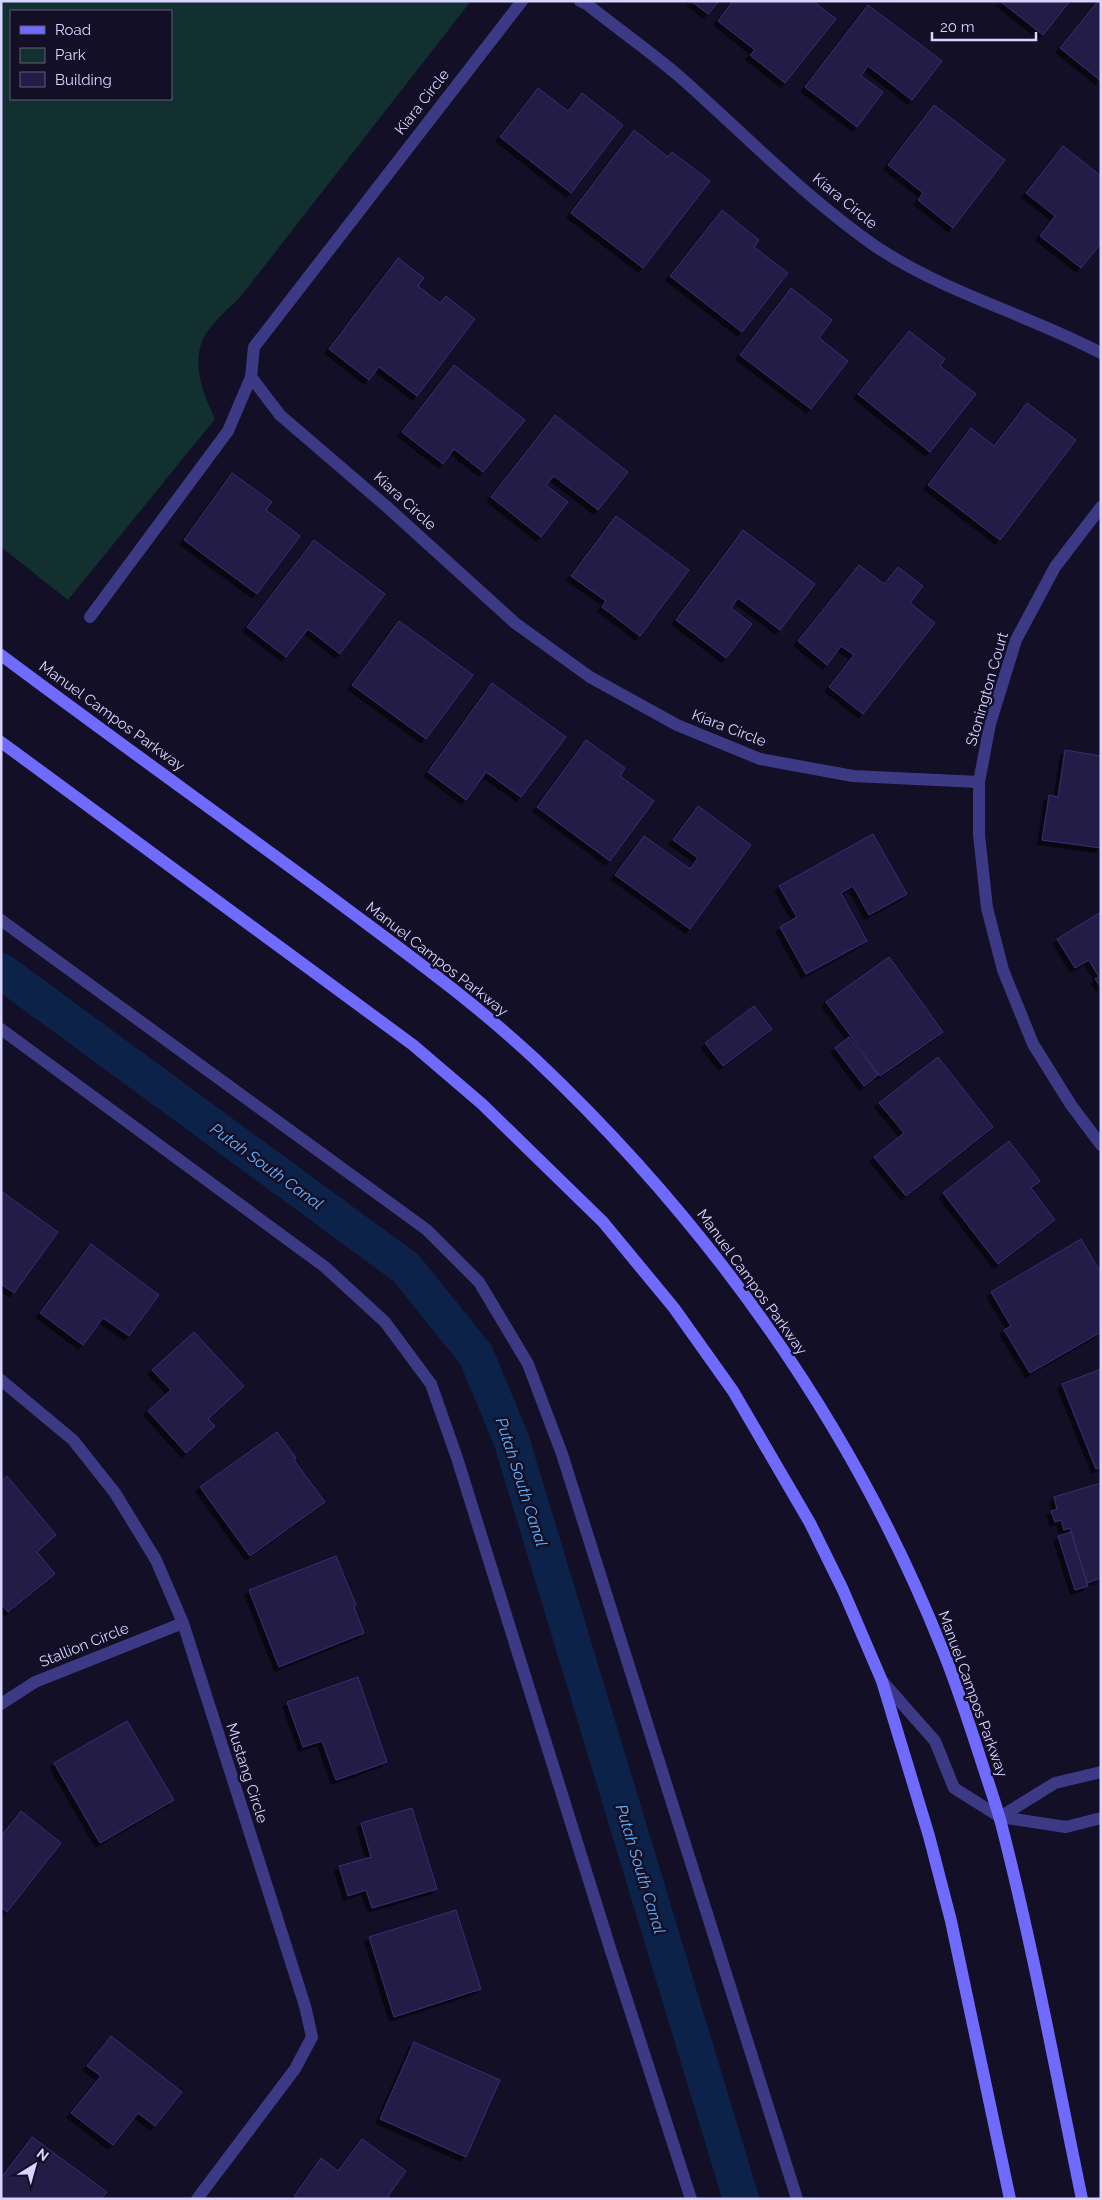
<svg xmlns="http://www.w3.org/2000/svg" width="1102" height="2200" viewBox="0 0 1102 2200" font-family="Raleway,sans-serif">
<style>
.green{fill:#12302f;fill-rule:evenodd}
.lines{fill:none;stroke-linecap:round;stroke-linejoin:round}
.canal{stroke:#0c2248;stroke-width:36}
.building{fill:#241b47;stroke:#3b2d73;filter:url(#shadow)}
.lane{stroke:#3d3a85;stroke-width:12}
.street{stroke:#3d3a85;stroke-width:12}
.secondary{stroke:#6f6bff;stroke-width:12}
.labels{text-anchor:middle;stroke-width:5;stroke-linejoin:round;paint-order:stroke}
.street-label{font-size:15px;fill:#d9d4ff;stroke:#130f26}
.water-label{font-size:16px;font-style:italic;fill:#62b6ff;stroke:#130f26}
</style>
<defs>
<filter id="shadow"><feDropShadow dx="-4.5" dy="4.5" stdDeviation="0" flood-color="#0009"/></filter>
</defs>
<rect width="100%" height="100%" fill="#130f26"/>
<!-- green -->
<path class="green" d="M1,1H471L241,296C230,308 212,322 204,337C191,363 203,394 215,419L68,600L1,547ZM11,11H171V99H11Z"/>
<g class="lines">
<!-- canal -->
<polyline class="canal" points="1,971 406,1268 476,1355 511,1439 741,2199"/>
</g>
<!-- building -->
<g class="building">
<polygon points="691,1 719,1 708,14"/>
<polygon points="733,1 813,1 836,19 785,83 750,55 755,50 718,21"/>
<polygon points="1000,1 1070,1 1043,35"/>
<polygon points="1098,1 1101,1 1101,81 1060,48"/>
<polygon points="868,5 942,61 912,100 868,66 861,76 883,92 857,127 805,87"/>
<polygon points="538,88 568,111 582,93 623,125 571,193 500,137"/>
<polygon points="934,105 1005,160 953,228 918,200 923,193 888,165"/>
<polygon points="634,130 668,157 672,152 710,181 643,268 571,213"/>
<polygon points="1063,146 1101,176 1101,243 1081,268 1040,236 1055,216 1026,193"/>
<polygon points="722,210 759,240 754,247 788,273 742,332 670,276"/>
<polygon points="398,258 424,278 418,286 440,303 446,296 475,319 417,396 379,367 369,380 329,349"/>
<polygon points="791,288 832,320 819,338 848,361 811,409 740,355"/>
<polygon points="909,331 945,359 940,366 976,394 930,452 858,394"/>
<polygon points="454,365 525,420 483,472 454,449 443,464 402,432"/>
<polygon points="1027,403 1076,440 1000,540 928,485 971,428 994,446"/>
<polygon points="555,415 628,472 598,510 554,476 546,485 568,502 541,537 491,497"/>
<polygon points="232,473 272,502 266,510 300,536 257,594 184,540"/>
<polygon points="616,516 689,570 640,636 602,607 606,601 571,576"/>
<polygon points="743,530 815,584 780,630 738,598 731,608 752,624 726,658 676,620"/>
<polygon points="314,540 385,594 340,654 308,629 286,657 247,627"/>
<polygon points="859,565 884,584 898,567 923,586 910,603 935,623 863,714 829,687 854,655 841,646 827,665 798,641"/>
<polygon points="399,621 473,675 426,739 352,685"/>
<polygon points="492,683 566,737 521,797 486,772 466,800 428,772"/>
<polygon points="586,740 625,768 620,776 654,801 610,861 537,807"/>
<polygon points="1065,750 1101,756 1101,848 1042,840 1049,795 1058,797"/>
<polygon points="698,806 751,845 690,929 615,875 644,836 690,869 698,858 673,840"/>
<polygon points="873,834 907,894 869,915 853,886 841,893 867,941 806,974 780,927 797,917 779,886"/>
<polygon points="1101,912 1101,987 1095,979 1099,977 1089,960 1075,968 1057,939"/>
<polygon points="889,957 943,1032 880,1076 826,1002"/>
<polygon points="754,1006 772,1029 723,1066 705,1043"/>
<polygon points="849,1037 878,1075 864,1086 835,1048"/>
<polygon points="938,1057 993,1127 906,1196 874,1157 904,1133 879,1103"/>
<polygon points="1009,1141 1040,1181 1031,1188 1055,1220 998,1264 943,1193"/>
<polygon points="1,1191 58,1232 14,1293 1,1284"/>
<polygon points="1081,1239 1101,1273 1101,1332 1030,1373 1004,1330 1011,1326 991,1292"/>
<polygon points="91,1244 159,1295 129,1336 103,1318 83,1345 40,1313"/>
<polygon points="194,1332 244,1386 208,1419 215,1426 186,1453 148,1411 171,1390 152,1370"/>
<polygon points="1101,1369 1101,1467 1096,1469 1062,1384"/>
<polygon points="277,1432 296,1458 294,1460 325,1502 250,1556 200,1487"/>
<polygon points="7,1476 56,1535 37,1552 55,1574 8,1612 1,1604 1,1481"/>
<polygon points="1101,1483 1101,1578 1087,1583 1070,1528 1064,1530 1061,1520 1055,1522 1051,1511 1057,1509 1054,1497"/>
<polygon points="1071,1532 1088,1586 1075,1590 1058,1536"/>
<polygon points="336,1556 356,1605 354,1607 364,1633 279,1667 249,1590"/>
<polygon points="358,1677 387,1762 336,1780 322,1741 303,1747 287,1702"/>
<polygon points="127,1721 174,1800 100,1843 54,1763"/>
<polygon points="412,1808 437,1889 372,1908 366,1890 348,1896 339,1866 371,1857 361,1823"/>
<polygon points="21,1811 61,1843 7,1912 1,1907 1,1836"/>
<polygon points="456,1910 481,1989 394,2017 369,1937"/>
<polygon points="111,2036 182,2092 155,2126 138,2113 113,2145 71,2113 101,2076 87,2066"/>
<polygon points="414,2042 500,2080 466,2157 380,2119"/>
<polygon points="32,2137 107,2192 101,2199 1,2199 1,2178"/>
<polygon points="362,2139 406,2171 386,2199 297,2199 294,2196 321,2158 338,2171"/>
</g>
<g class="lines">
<!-- lane -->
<g class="lane">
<polyline points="90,617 228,431 251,377"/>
<polyline points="1,920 427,1230 479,1282 528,1364 562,1454 797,2199"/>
<polyline points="1,1029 325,1267 385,1322 431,1384 457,1458 610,1948 691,2199"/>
</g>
<!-- street -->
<g class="street">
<polyline points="522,1 254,347 251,377 280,415 386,506 515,623 590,677 677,725 760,759 853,776 979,782"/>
<path d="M580,1L588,5C618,29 651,52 680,77C744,134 805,197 875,246C945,293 1027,314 1101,353"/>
<polyline points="1101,507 1055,567 1016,640 990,724 979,782 979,835 987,908 1003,970 1033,1044 1071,1105 1101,1145"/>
<polyline points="1,1380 73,1440 115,1493 156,1560 183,1623 305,2006 312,2037 295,2069 197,2199"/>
<polyline points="882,1681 935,1741 954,1788 1000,1817 1066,1827 1101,1818"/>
<polyline points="1,1704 35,1682 183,1623"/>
<polyline points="1000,1817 1055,1783 1101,1772"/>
</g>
<!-- secondary -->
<g class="secondary">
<path d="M1,655C112,738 224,818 335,900C403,951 473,1001 535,1059C709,1223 852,1423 941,1646C956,1682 968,1720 980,1757C987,1779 995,1801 1001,1823C1033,1947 1056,2074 1082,2199"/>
<polyline points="1,742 413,1045 482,1104 603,1222 674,1308 733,1391 810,1523 843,1590 882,1681 929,1836 951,1921 1010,2199"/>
</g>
</g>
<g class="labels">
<!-- street labels -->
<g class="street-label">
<text transform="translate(422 102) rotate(-52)" y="5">Kiara Circle</text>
<text transform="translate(845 201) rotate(39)" y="5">Kiara Circle</text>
<text transform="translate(405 501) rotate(42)" y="5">Kiara Circle</text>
<text transform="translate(987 689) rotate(-74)" y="5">Stonington Court</text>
<text transform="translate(112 716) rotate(36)" y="5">Manuel Campos Parkway</text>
<text transform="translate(729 728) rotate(21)" y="5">Kiara Circle</text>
<text transform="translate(437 959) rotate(38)" y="5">Manuel Campos Parkway</text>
<text transform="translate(752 1282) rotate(54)" y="5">Manuel Campos Parkway</text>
<text transform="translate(84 1645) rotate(-22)" y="5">Stallion Circle</text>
<text transform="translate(973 1694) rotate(70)" y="5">Manuel Campos Parkway</text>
<text transform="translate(247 1773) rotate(72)" y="5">Mustang Circle</text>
</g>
<!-- water labels -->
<g class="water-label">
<text transform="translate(267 1166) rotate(36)" y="6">Putah South Canal</text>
<text transform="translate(522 1482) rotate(72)" y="6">Putah South Canal</text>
<text transform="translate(641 1869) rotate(73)" y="6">Putah South Canal</text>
</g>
</g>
<!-- border -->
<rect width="1102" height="2200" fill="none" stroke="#d9d4ff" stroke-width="5"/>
<!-- legend -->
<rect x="10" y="10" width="162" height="90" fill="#130f26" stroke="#625e7d"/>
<rect x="20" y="26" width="25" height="8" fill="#6f6bff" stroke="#625e7d"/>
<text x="55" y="35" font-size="15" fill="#d9d4ff">Road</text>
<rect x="20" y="48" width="25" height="15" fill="#12302f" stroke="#625e7d"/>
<text x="55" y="60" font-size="15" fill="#d9d4ff">Park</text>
<rect x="20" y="72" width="25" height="15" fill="#241b47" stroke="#625e7d"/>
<text x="55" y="85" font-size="15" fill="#d9d4ff">Building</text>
<!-- north arrow -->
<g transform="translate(35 2165) rotate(37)" stroke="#130f26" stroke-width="4" paint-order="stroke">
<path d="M0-4L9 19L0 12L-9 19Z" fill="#d9d4ff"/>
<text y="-8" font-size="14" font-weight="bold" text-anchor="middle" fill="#d9d4ff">N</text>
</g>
<!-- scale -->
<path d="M932 32v8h104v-8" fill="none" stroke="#d9d4ff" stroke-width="2.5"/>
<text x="940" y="32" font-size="15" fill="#d9d4ff" stroke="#130f26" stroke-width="4" paint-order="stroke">20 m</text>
</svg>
